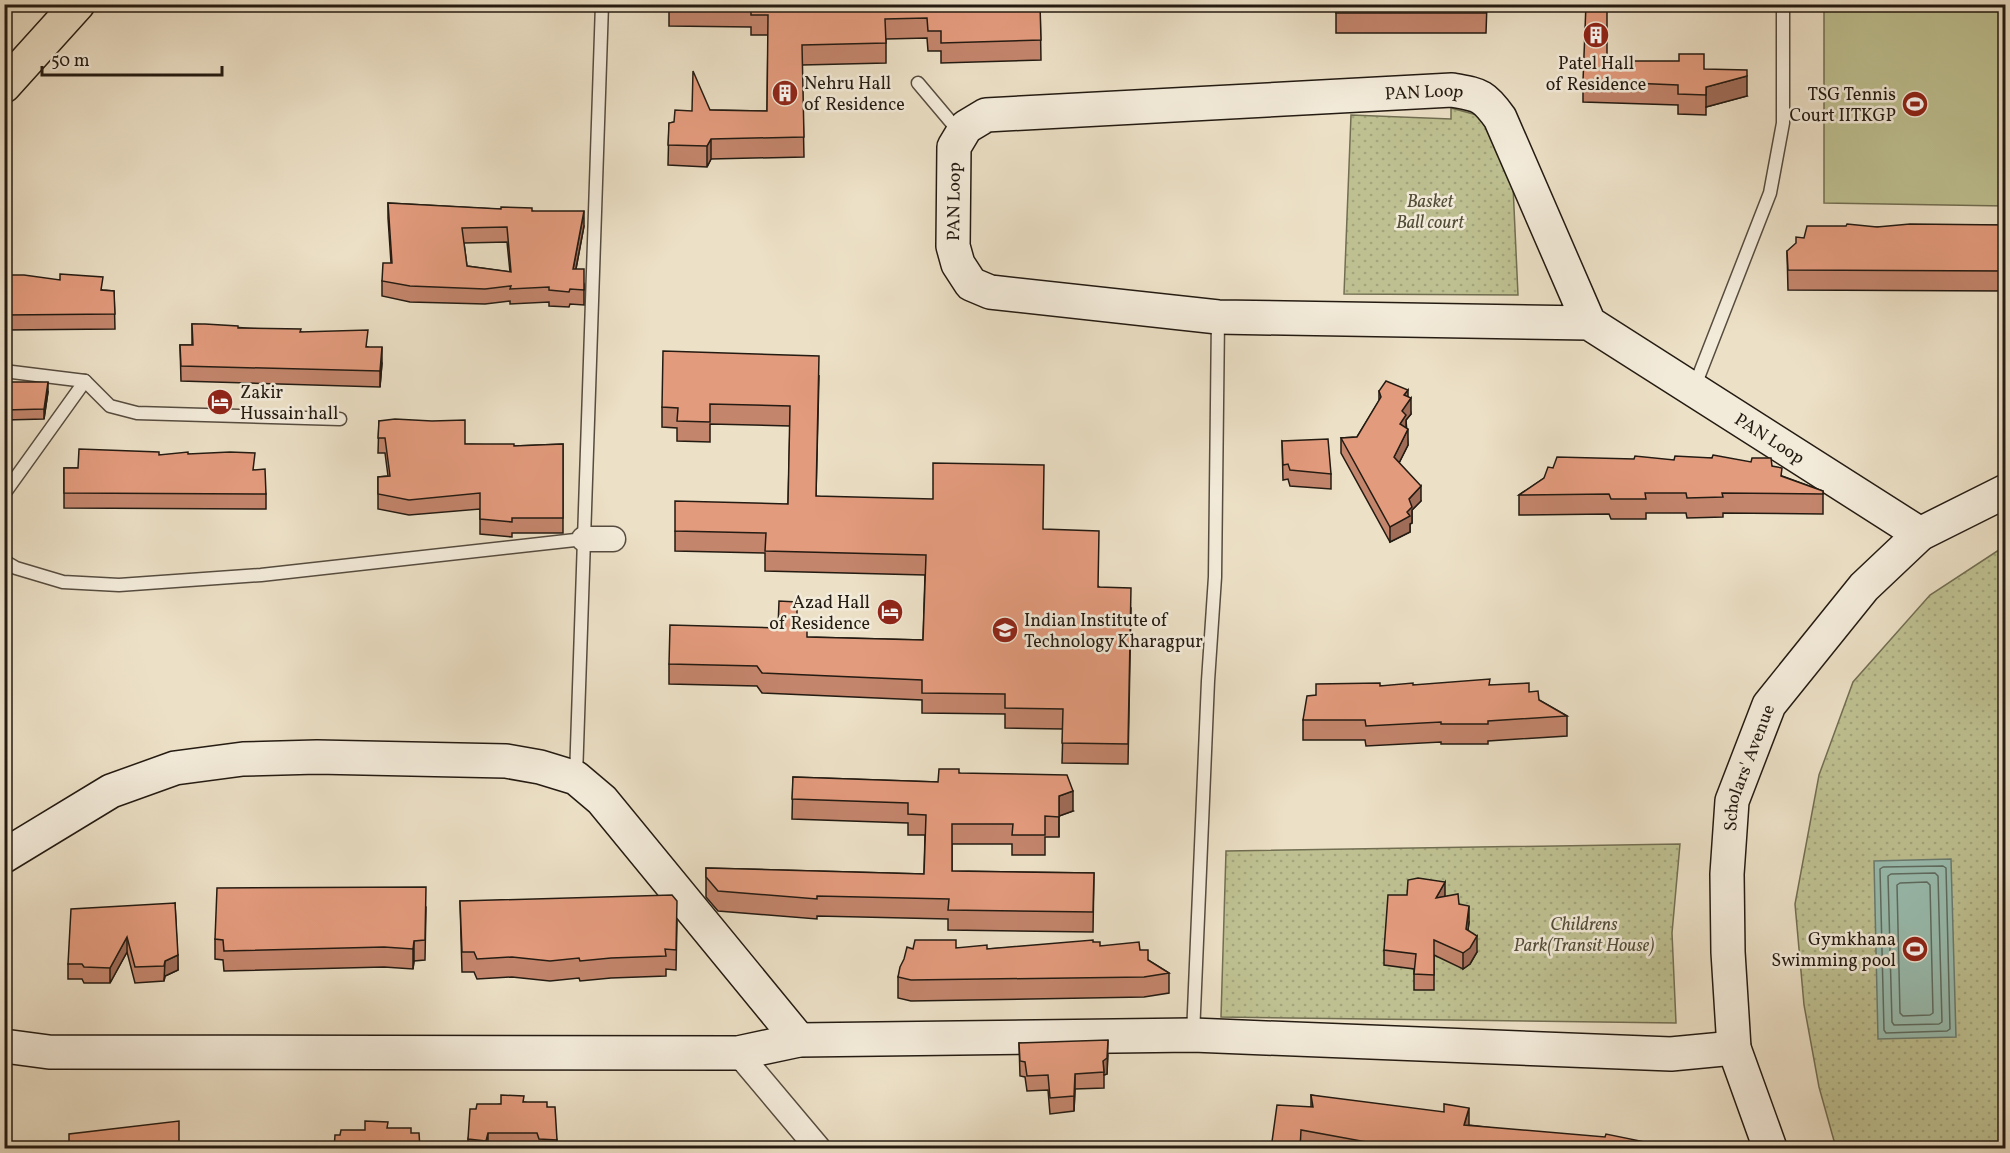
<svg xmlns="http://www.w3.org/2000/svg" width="2010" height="1153" viewBox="0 0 2010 1153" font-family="Vollkorn,serif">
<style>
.park{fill:url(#park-dots);stroke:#716e52;stroke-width:1.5}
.pitch{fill:#bec091;stroke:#716e52;stroke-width:1.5}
.water{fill:#99bdb0;stroke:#6a7c71;stroke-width:1.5}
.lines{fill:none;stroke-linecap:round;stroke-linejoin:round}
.shore{stroke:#5e6c61;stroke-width:1.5}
.lane-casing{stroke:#564c3f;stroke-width:15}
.street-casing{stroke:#564c3f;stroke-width:27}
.secondary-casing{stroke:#241b12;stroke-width:36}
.primary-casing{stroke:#241b12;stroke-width:36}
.lane{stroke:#f3ebda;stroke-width:12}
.street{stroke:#f3ebda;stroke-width:24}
.secondary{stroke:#f3ebda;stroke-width:33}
.primary{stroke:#ece0c6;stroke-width:33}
.wall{fill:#c3856c;stroke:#241b12;stroke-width:1.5;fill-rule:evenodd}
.shaded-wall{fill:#9f6c58;stroke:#241b12;stroke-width:1.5}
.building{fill:#e39b7d;stroke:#241b12;stroke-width:1.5;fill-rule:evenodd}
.labels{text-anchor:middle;stroke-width:5;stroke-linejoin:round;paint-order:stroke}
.poi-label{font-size:18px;fill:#241b12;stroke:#f3ebda;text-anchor:start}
.street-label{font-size:18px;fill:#241b12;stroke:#f3ebda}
.park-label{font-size:18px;font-style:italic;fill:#524d38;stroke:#f3ebda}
</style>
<defs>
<pattern id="park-dots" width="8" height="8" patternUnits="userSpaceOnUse" patternTransform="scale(1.5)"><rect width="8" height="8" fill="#bec091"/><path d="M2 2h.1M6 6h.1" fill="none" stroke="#a3a47c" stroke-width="1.8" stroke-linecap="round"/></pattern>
</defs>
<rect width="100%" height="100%" fill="#ece0c6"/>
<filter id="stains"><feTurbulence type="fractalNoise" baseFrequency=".00333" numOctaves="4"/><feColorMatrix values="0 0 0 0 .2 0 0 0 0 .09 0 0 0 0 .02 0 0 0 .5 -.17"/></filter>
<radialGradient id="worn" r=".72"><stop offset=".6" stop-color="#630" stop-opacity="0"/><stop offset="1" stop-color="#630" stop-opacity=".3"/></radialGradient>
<!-- park -->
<g class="park">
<polygon points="1451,108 1488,118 1512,164 1518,295 1344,294 1351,115 1451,119"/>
<polygon points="2005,546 2005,1148 1836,1148 1819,1087 1804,1005 1795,904 1819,775 1853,682 1930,595"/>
<polygon points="1680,844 1672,933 1676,1023 1221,1017 1226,851"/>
</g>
<!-- pitch -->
<polygon class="pitch" points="1824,5 2005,5 2005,206 1824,203"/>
<!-- water -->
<polygon class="water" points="1951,859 1956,1037 1878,1039 1874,861"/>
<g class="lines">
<!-- shore -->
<g class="shore">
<polygon points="1943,866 1946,868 1950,1029 1947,1031 1886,1033 1884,1030 1880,869 1883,867"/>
<polygon points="1935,873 1938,876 1942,1022 1939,1024 1894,1025 1892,1022 1888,876 1891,874"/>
<polygon points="1927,882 1930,885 1933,1013 1930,1015 1903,1016 1900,1013 1897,885 1900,883"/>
</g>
<defs>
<g id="lane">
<polyline points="918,83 961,134"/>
<polyline points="4,371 85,381 110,406 137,413 340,419"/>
<polyline points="1694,388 1770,193 1783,123 1783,4"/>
<polyline points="4,494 85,381"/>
<polyline points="4,561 16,568 63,582 119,585 261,575 584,539"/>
<polyline points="576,777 602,4"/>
<polyline points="1193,1035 1208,681 1215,577 1218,318"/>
</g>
<g id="street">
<polyline points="584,539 613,539"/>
<polyline points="738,1053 818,1148"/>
</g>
<g id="secondary">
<path id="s1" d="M1589,323L1218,317L990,292L971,284L958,264L953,246L954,147L966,127L986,115L1452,90C1479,95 1483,94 1500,118L1589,323L1920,534"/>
<polyline points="4,856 111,791 175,768 243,759 317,757 506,761 540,767 576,778 602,800 799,1040"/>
<polyline points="4,1046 49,1052 738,1053 799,1040 1193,1035 1671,1054 1734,1048"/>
<path id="s2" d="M1770,1148L1734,1048L1728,952L1727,874L1732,801L1769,705L1864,587L1920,534L2006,491"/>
</g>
<polyline id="primary" points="4,86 78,4"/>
</defs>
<!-- lane casing -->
<use href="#lane" class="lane-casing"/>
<!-- street casing -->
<use href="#street" class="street-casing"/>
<!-- secondary casing -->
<use href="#secondary" class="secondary-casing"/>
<!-- primary casing -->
<use href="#primary" class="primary-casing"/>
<!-- lane -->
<use href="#lane" class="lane"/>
<!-- street -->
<use href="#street" class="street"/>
<!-- secondary -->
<use href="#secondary" class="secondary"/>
<!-- primary -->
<use href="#primary" class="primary"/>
</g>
<!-- wall -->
<g class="wall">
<polygon points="669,4 1040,4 1041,60 941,63 941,51 928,51 927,38 886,39 886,63 802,65 804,157 711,159 707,167 668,165 669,123 674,122 710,110 767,111 768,35 751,35 751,27 669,26"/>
<polygon points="1336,4 1487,4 1486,33 1336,33"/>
<polygon points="1607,61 1704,69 1747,96 1706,107 1706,115 1678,114 1678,105 1583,102 1583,81"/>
<path d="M388,203L532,211L584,226L576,269L584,284V305L570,304L569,307L549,306V302L510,304V301L485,304L410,302L382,296V281L391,263L388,218ZM507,242L510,272L467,266L464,243Z"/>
<polygon points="2006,225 2006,291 1788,290 1787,251 1877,227"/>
<polygon points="4,275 103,290 114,291 115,329 4,330"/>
<polygon points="192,324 301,332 368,347 382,363 380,387 181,381 180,345 192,345"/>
<polygon points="819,376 816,496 1043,529 1099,587 1131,608 1128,764 1062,763 1063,729 1005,728 1005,714 922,713 922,700 762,693 757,686 669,684 669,664 797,628 807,637 923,640 925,575 765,571 765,553 675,551 675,531 788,504 790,426 710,424 710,442 677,441 677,428 662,427 662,407"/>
<polygon points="1379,391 1408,397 1411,414 1406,420 1408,445 1399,463 1421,501 1412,510 1412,523 1410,524 1410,532 1390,542 1341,453 1341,438 1357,437 1379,401"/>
<polygon points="48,392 44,419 5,420 5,410"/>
<polygon points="379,421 465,444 514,446 563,444 563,533 512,533 512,537 480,534 480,509 409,515 378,509 378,477 388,476 385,453 378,453"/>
<polygon points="1282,441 1331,474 1331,489 1290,486 1288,479 1283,480"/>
<polygon points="188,454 254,470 266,494 266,509 64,508 64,468 78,468 159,455"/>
<polygon points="1712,458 1772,466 1782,476 1823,491 1823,514 1723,513 1723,517 1687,518 1686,513 1646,513 1646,519 1611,519 1609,514 1519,515 1519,495 1544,478 1553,468"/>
<polygon points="1413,685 1490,685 1529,692 1539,700 1567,716 1567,736 1488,741 1488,744 1441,744 1441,742 1366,746 1365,740 1303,740 1303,720 1316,695 1380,686"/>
<polygon points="959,773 1073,811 1059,816 1059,837 1045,837 1045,855 1012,855 1012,844 952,844 952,871 1094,873 1093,932 948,930 948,919 817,916 817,919 718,911 706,897 706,868 924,874 925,835 908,835 908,823 792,819 793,777 938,782"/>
<polygon points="1445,897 1459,904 1469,922 1468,930 1477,952 1470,964 1463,969 1434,955 1434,990 1414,990 1414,969 1384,965 1384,950"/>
<polygon points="460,901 677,921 676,970 666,969 666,976 611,978 580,981 579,978 550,981 512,977 477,979 474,972 462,972"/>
<polygon points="175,903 178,970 165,976 164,981 135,983 127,952 110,983 84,983 82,979 68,979 68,964"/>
<polygon points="426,907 425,960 414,961 413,969 384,967 224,971 223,960 215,959 215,939"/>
<polygon points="1093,942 1100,946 1140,950 1148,960 1169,973 1169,993 1144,997 911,1001 898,998 898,977 913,949 956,948 987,949"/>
<polygon points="1019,1043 1108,1055 1107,1074 1104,1075 1104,1088 1075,1089 1074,1111 1050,1114 1048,1090 1027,1091 1025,1077 1020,1076"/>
<polygon points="1311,1095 1469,1125 1660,1149 1271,1149 1311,1107"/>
<polygon points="524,1102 547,1107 557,1140 557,1149 468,1149 468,1139 476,1109 501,1104"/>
</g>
<!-- shaded-wall -->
<g class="shaded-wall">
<polygon points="1747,76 1747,96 1706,107 1706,87"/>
<polygon points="711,139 711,159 707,167 707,146"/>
<polygon points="584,211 584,226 573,284 573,269"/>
<polygon points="382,347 382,363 380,387 380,371"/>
<polygon points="48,382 48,392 44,419 44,409"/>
<polygon points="1408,390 1408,402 1411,398 1411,414 1406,420 1406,431 1400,424 1404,395"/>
<polygon points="1408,429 1408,445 1394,473 1394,457"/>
<polygon points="1421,486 1421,501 1412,510 1412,523 1410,524 1410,532 1390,542 1390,527 1409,499"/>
<polygon points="1073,791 1073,811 1059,816 1059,837 1059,796"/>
<polygon points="1445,882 1445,897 1436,898"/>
<polygon points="1469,906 1469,922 1466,944 1466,929"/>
<polygon points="1477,936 1477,952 1470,964 1463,969 1463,953"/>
<polygon points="127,937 127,952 110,983 110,968"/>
<polygon points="414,941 414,961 413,969 413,949"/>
<polygon points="178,955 178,970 165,976 164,981 165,961"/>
<polygon points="1108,1040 1107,1074 1104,1075 1103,1061"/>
<polygon points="1075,1074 1075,1089 1074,1111 1074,1096"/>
<polygon points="1469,1108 1469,1128 1464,1125"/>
<polygon points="488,1133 488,1149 486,1149 486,1141"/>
</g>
<!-- building -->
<g class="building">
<polygon points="669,4 1040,4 1041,40 941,43 941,31 928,31 927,18 885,19 886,43 802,45 804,137 711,139 707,146 668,145 669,123 674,122 675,110 692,111 693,71 710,110 767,111 768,15 751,15 751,7 669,6"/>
<polygon points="1336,4 1487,4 1486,13 1336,13"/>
<polygon points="1586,4 1607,4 1607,61 1679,61 1679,54 1704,54 1704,69 1747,70 1747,76 1706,87 1706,95 1678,94 1678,85 1583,81"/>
<path d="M388,203L501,209V207L532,208V211H584L573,269H584V290L570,289L569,292L549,290V287L510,289L511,286L485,289L410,286L382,281L383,263H392ZM507,227L511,272L467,266L462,228Z"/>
<polygon points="1847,224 1877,227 1910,224 2006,225 2006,271 1788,270 1787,251 1796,243 1796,237 1804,238 1807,226 1846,226"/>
<polygon points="60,274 103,277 101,290 114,291 115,314 4,315 4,275 24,275 60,280"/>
<polygon points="192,324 205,324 238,326 238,328 301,329 300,332 368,330 366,347 382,347 380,371 181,366 180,345 193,345"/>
<polygon points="663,351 819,356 816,496 933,499 933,463 1044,465 1043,529 1099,531 1098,587 1131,588 1128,744 1062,743 1063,709 1005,708 1005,694 922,693 922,680 762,673 757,666 669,664 670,625 778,628 779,601 797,602 797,628 807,628 807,637 923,640 926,555 765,551 766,533 675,531 675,501 788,504 790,406 710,404 710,422 677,421 678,408 662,407"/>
<polygon points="1386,381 1408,390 1404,395 1411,398 1402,411 1406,415 1400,424 1408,429 1394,457 1421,486 1409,499 1412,507 1407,512 1410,516 1390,527 1341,438 1357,437 1381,397 1379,391"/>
<polygon points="8,382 48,382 44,409 5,410"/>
<polygon points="395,419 432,421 465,420 465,444 514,444 514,446 563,444 563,518 512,518 512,522 480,519 480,493 409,500 378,494 378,477 390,476 385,438 378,438 379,421"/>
<polygon points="1328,439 1331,474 1290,470 1288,464 1283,465 1282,441"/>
<polygon points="79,449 159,452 159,455 188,452 188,454 230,452 255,453 253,470 265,469 266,494 64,493 64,468 78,468"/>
<polygon points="1713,455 1751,462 1752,458 1771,458 1772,466 1782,468 1781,476 1823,491 1823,494 1722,493 1723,497 1687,498 1686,493 1645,493 1646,499 1611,499 1609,494 1519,495 1544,478 1548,467 1553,468 1557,457 1634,459 1635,456 1674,460 1675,456 1712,458"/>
<polygon points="1490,679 1489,685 1529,683 1529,692 1538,691 1539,700 1567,716 1488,721 1488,724 1441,724 1441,722 1366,726 1365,720 1303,720 1307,696 1316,695 1316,684 1380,683 1380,686 1413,683 1413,685"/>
<polygon points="939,769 959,769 959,773 1067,775 1073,791 1059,796 1059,817 1045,816 1045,835 1012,835 1013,824 952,824 952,871 1094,873 1093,912 948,910 949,899 817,896 817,899 718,891 706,877 706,868 924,874 926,815 908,814 908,803 792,799 793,777 938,782"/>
<polygon points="1418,878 1445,882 1436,898 1458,894 1459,904 1469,906 1466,929 1477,936 1470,948 1463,953 1434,940 1434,975 1414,974 1416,954 1384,950 1388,895 1407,895 1408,880"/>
<polygon points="426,887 425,940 414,941 413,949 384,947 224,951 223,940 215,939 217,888"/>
<polygon points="672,895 677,901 676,950 665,949 666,956 611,958 580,961 579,958 550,961 512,957 477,959 474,952 462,952 460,901"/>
<polygon points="175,903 178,955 165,961 164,966 135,967 127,937 110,968 84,967 82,964 68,964 71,909"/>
<polygon points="915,940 956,940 956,948 987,945 987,949 1093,940 1093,942 1100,942 1100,946 1139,942 1140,950 1148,950 1148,960 1169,973 1144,977 911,980 898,977 900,967 904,959 907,947 913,949"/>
<polygon points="1108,1040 1107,1058 1103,1061 1104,1072 1075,1074 1074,1096 1050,1098 1048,1075 1027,1076 1025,1062 1020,1061 1019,1043"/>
<polygon points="501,1095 524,1096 523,1102 547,1102 547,1107 555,1107 557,1140 539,1139 537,1133 488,1133 486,1141 468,1139 470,1109 476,1109 477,1104 501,1104"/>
<polygon points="1311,1095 1444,1112 1444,1104 1469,1108 1464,1125 1605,1137 1606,1134 1660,1145 1660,1149 1377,1149 1378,1144 1301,1130 1300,1149 1271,1149 1277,1105 1313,1107"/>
<polygon points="179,1121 179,1149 69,1149 69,1134"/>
<polygon points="365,1121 388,1122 387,1128 411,1128 411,1133 419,1133 420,1149 334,1149 335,1135 340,1135 341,1130 365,1130"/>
</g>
<!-- icons -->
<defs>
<symbol id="building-disc" viewBox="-11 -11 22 22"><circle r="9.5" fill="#8f2418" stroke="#f3ebda"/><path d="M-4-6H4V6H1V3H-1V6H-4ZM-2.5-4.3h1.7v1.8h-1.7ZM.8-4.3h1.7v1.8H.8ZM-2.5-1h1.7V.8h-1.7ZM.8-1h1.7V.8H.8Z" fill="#fff"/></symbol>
<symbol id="stadium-disc" viewBox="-11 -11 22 22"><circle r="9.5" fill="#8f2418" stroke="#f3ebda"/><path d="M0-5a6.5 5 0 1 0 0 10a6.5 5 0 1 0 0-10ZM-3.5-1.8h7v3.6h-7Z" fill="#fff"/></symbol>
<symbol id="hotel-disc" viewBox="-11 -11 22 22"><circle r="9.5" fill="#8f2418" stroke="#f3ebda"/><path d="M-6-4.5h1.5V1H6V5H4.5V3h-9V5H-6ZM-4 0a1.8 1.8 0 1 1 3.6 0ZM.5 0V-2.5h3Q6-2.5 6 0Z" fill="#fff"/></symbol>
<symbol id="university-disc" viewBox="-11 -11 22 22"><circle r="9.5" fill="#8f2418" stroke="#f3ebda"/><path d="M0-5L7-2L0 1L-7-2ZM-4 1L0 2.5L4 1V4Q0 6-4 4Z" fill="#fff"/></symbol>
</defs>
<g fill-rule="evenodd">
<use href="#building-disc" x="1581" y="20" width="30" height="30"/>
<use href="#building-disc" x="770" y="78" width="30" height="30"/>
<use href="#stadium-disc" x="1900" y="89" width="30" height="30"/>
<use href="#hotel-disc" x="205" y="387" width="30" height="30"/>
<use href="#hotel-disc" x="875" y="597" width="30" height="30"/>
<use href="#university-disc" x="990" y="615" width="30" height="30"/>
<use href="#stadium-disc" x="1900" y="934" width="30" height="30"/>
</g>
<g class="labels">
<!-- poi labels -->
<g class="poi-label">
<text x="1596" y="69" text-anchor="middle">Patel Hall<tspan x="1596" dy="21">of Residence</tspan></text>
<text x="804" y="89">Nehru Hall<tspan x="804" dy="21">of Residence</tspan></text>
<text x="1896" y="100" text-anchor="end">TSG Tennis<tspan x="1896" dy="21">Court IITKGP</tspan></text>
<text x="240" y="398">Zakir<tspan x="240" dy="21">Hussain hall</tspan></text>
<text x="870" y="608" text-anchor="end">Azad Hall<tspan x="870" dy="21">of Residence</tspan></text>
<text x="1024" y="626">Indian Institute of<tspan x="1024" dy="21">Technology Kharagpur</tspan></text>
<text x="1896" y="945" text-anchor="end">Gymkhana<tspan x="1896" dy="21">Swimming pool</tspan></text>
</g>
<!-- street labels -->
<g class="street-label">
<text dy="6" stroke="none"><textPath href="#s1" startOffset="1248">PAN Loop</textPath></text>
<text dy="6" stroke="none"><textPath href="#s1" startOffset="708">PAN Loop</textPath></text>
<text dy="6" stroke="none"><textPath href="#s1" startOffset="1772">PAN Loop</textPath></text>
<text dy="6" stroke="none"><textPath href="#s2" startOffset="390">Scholars' Avenue</textPath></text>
</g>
<!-- park labels -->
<g class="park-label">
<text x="1430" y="207">Basket<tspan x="1430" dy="21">Ball court</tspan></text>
<text x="1584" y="930">Childrens<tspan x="1584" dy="21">Park(Transit House)</tspan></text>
</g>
</g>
<!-- margin -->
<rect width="2010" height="1153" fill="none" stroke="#ece0c6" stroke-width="24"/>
<rect x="6" y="6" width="1998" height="1141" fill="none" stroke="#241b12" stroke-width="3"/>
<rect x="12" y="12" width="1986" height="1129" fill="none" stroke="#241b12" stroke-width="1.5"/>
<!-- scale -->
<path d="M42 66v9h180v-9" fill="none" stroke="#241b12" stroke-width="3"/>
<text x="51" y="66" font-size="18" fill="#241b12" stroke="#f3ebda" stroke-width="4.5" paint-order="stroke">50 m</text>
<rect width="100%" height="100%" filter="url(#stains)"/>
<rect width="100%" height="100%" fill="url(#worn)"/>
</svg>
